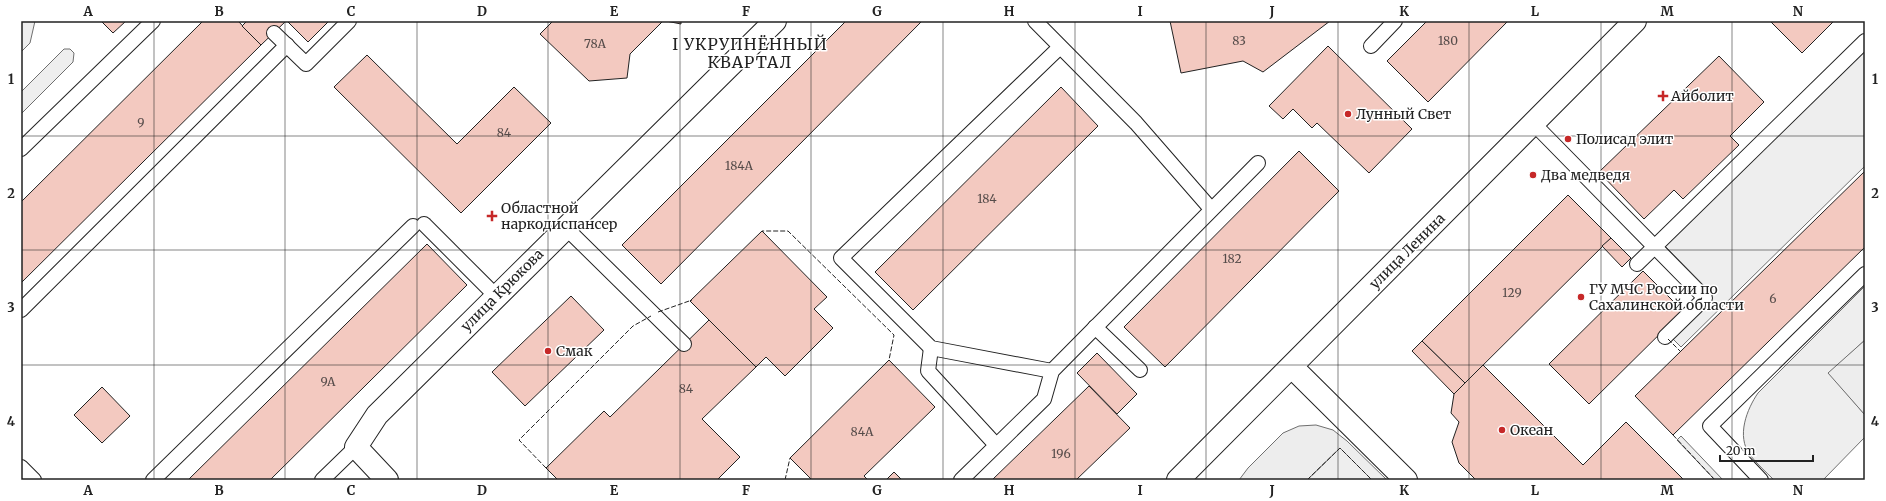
<svg xmlns="http://www.w3.org/2000/svg" width="1886" height="501" viewBox="0 0 1886 501" font-family="Merriweather,serif">
<style>
.green{fill:#eee;stroke:#6f6f6f}
.parking{fill:#ededed;stroke:#6f6f6f}
.building{fill:#f3c9c0;stroke:#222}
.lines{fill:none;stroke-linecap:round;stroke-linejoin:round}
.lane-casing{stroke:#222;stroke-width:16}
.street-casing{stroke:#222;stroke-width:24}
.secondary-casing{stroke:#222;stroke-width:24}
.primary-casing{stroke:#222;stroke-width:24}
.lane{stroke:#fff;stroke-width:14}
.street{stroke:#fff;stroke-width:22}
.secondary{stroke:#fff;stroke-width:22}
.primary{stroke:#fff;stroke-width:22}
.fence{stroke:#222;stroke-width:1;stroke-dasharray:5 2;stroke-linecap:butt}
.grid{fill:none;stroke:#222;stroke-width:1;stroke-opacity:0.55}
.poi-dot{fill:#c62828;stroke:#fff;stroke-width:1.5}
.labels{text-anchor:middle;stroke-width:3;stroke-linejoin:round;paint-order:stroke}
.number-label{font-size:12px;fill:#564c4a}
.poi-label{font-size:14px;fill:#222;stroke:#fff;text-anchor:start}
.street-label{font-size:14px;fill:#222;stroke:#fff}
.quarter-label{font-size:16px;letter-spacing:1px;fill:#222;stroke:#fff}
.neatline{fill:none;stroke:#222;stroke-width:1.5}
.grid-label{font-size:13px;text-anchor:middle;font-weight:bold;fill:#222}
</style>
<rect width="100%" height="100%" fill="#fff"/>
<!-- green -->
<g class="green">
<polygon points="21,21 35,21 30,43 21,52"/>
<polygon points="64,49 70,49 74,53 73,62 21,114 21,92"/>
<polygon points="1865,51 1865,166 1681,347 1671,337 1713,295 1665,246"/>
<path d="M1865,286V340L1829,373L1865,415V437L1823,480H1774C1766,472 1757,464 1750,455C1736,436 1747,409 1758,393Z"/>
<polygon points="1681,436 1723,480 1715,480 1677,440"/>
<polygon points="1340,448 1372,480 1307,480"/>
</g>
<!-- parking -->
<g class="parking">
<polygon points="1865,340 1865,415 1828,373"/>
<polygon points="1316,425 1333,430 1347,441 1387,480 1372,480 1340,448 1307,480 1239,480 1248,468 1283,433 1299,426"/>
</g>
<!-- building -->
<g class="building">
<polygon points="101,21 126,21 113,33"/>
<polygon points="203,21 238,21 261,45 21,283 21,202"/>
<polygon points="247,21 286,21 261,45 242,26"/>
<polygon points="287,21 329,21 308,42"/>
<polygon points="553,21 663,21 630,54 627,78 589,81 540,34"/>
<polygon points="666,21 681,21 681,24"/>
<polygon points="846,21 922,21 661,284 622,245"/>
<polygon points="1170,21 1330,21 1263,72 1243,61 1181,73"/>
<polygon points="1427,21 1508,21 1428,102 1387,61"/>
<polygon points="1770,21 1834,21 1802,53"/>
<polygon points="1328,46 1412,129 1369,173 1317,123 1312,128 1293,109 1283,119 1269,106"/>
<polygon points="367,55 457,144 514,87 551,123 461,213 334,87"/>
<polygon points="1719,56 1764,102 1730,136 1739,145 1683,199 1674,190 1644,219 1599,172"/>
<polygon points="1061,87 1098,126 913,310 875,272"/>
<polygon points="1299,151 1339,191 1165,367 1124,327"/>
<polygon points="1865,171 1865,247 1673,435 1635,396"/>
<polygon points="1568,195 1611,238 1465,383 1422,341"/>
<polygon points="762,231 827,297 814,309 833,328 785,376 766,357 756,367 690,301"/>
<polygon points="1611,238 1631,258 1622,267 1602,246"/>
<polygon points="427,244 467,285 270,480 188,480"/>
<polygon points="1643,271 1683,311 1589,404 1549,364"/>
<polygon points="571,296 604,330 525,406 492,372"/>
<polygon points="709,320 756,367 702,419 740,457 717,480 558,480 546,468 604,411 610,417"/>
<polygon points="1422,341 1465,383 1454,394 1412,351"/>
<polygon points="1097,353 1137,394 1117,414 1077,373"/>
<polygon points="889,360 935,407 864,476 868,480 812,480 790,458"/>
<polygon points="1483,365 1583,465 1626,422 1684,480 1476,480 1459,463 1452,442 1459,422 1451,413 1454,394"/>
<polygon points="1089,386 1130,428 1076,480 992,480"/>
<polygon points="102,387 130,416 102,443 74,415"/>
<polygon points="894,472 902,480 886,480"/>
</g>
<g class="lines">
<defs>
<g id="lane">
<polyline points="1035,21 1136,123 1211,209"/>
<polyline points="274,33 306,64 349,21"/>
<polyline points="1371,46 1395,21"/>
<polyline points="1533,123 1705,298 1665,337"/>
<polyline points="21,149 153,21"/>
<polyline points="424,224 496,296"/>
<polyline points="566,228 684,344"/>
<polyline points="1637,264 1865,41"/>
<polyline points="21,310 287,45"/>
<polyline points="1095,327 1140,370"/>
<polyline points="931,348 928,371 996,445"/>
<polyline points="1052,371 931,348 841,258 1060,47"/>
<polyline points="21,467 34,480"/>
<polyline points="153,480 413,226"/>
<polyline points="322,480 356,447"/>
<polyline points="961,480 1044,399 1052,371 1258,163"/>
<polyline points="1761,480 1710,426 1865,274"/>
</g>
<polyline id="street" points="387,480 356,447 377,415 775,21"/>
<polyline id="secondary" points="1292,367 1406,480"/>
<polyline id="primary" points="1178,480 1635,21"/>
</defs>
<!-- lane casing -->
<use href="#lane" class="lane-casing"/>
<!-- street casing -->
<use href="#street" class="street-casing"/>
<!-- secondary casing -->
<use href="#secondary" class="secondary-casing"/>
<!-- primary casing -->
<use href="#primary" class="primary-casing"/>
<!-- lane -->
<use href="#lane" class="lane"/>
<!-- street -->
<use href="#street" class="street"/>
<!-- secondary -->
<use href="#secondary" class="secondary"/>
<!-- primary -->
<use href="#primary" class="primary"/>
<!-- fence -->
<g class="fence">
<polyline points="760,233 762,231 788,231 894,335 889,360"/>
<polyline points="658,312 692,300"/>
<polyline points="1668,339 1680,351"/>
<polyline points="1673,435 1715,480"/>
<polyline points="546,468 519,440 633,326 651,316"/>
<polyline points="785,480 790,458"/>
<polyline points="1307,480 1340,448 1372,480"/>
</g>
</g>
<!-- grid -->
<path class="grid" d="M154,21V480M285,21V480M417,21V480M548,21V480M680,21V480M811,21V480M943,21V480M1075,21V480M1206,21V480M1338,21V480M1469,21V480M1601,21V480M1732,21V480M21,136H1865M21,250H1865M21,365H1865"/>
<!-- markers -->
<g class="poi-dot">
<path d="M1661 90h4v4h4v4h-4v4h-4v-4h-4v-4h4z"/>
<circle cx="1348" cy="114" r="4"/>
<circle cx="1568" cy="139" r="4"/>
<circle cx="1533" cy="175" r="4"/>
<path d="M490 210h4v4h4v4h-4v4h-4v-4h-4v-4h4z"/>
<circle cx="1581" cy="297" r="4"/>
<circle cx="548" cy="351" r="4"/>
<circle cx="1502" cy="430" r="4"/>
</g>
<g class="labels">
<!-- number labels -->
<g class="number-label">
<text x="1239" y="45">83</text>
<text x="1448" y="45">180</text>
<text x="595" y="48">78А</text>
<text x="141" y="127">9</text>
<text x="504" y="137">84</text>
<text x="739" y="170">184А</text>
<text x="987" y="203">184</text>
<text x="1232" y="263">182</text>
<text x="1512" y="297">129</text>
<text x="1773" y="303">6</text>
<text x="328" y="386">9А</text>
<text x="686" y="393">84</text>
<text x="862" y="436">84А</text>
<text x="1061" y="458">196</text>
</g>
<!-- poi labels -->
<g class="poi-label">
<text x="1671" y="101">Айболит</text>
<text x="1356" y="119">Лунный Свет</text>
<text x="1576" y="144">Полисад элит</text>
<text x="1541" y="180">Два медведя</text>
<text x="501" y="213">Областной<tspan x="501" dy="16">наркодиспансер</tspan></text>
<text x="1589" y="294">ГУ МЧС России по<tspan x="1589" dy="16">Сахалинской области</tspan></text>
<text x="556" y="356">Смак</text>
<text x="1510" y="435">Океан</text>
</g>
<!-- street labels -->
<g class="street-label">
<text transform="translate(1407 251) rotate(-45)" y="5">улица Ленина</text>
<text transform="translate(502 290) rotate(-45)" y="5">улица Крюкова</text>
</g>
<!-- quarter labels -->
<g class="quarter-label">
<text x="750" y="50">I УКРУПНЁННЫЙ<tspan x="750" dy="18">КВАРТАЛ</tspan></text>
</g>
</g>
<!-- border -->
<rect width="1886" height="501" fill="none" stroke="#ffffff" stroke-width="44"/>
<!-- scale -->
<path d="M1720 455v6h93v-6" fill="none" stroke="#222222" stroke-width="2"/>
<text x="1726" y="455" font-size="12" fill="#222222" stroke="#ffffff" stroke-width="3" paint-order="stroke">20 m</text>
<rect x="22" y="22" width="1842" height="457" class="neatline"/>
<g class="grid-label">
<text x="88" y="16">A</text>
<text x="219" y="16">B</text>
<text x="351" y="16">C</text>
<text x="482" y="16">D</text>
<text x="614" y="16">E</text>
<text x="746" y="16">F</text>
<text x="877" y="16">G</text>
<text x="1009" y="16">H</text>
<text x="1140" y="16">I</text>
<text x="1272" y="16">J</text>
<text x="1404" y="16">K</text>
<text x="1535" y="16">L</text>
<text x="1667" y="16">M</text>
<text x="1798" y="16">N</text>
<text x="11" y="84">1</text>
<text x="1875" y="84">1</text>
<text x="11" y="198">2</text>
<text x="1875" y="198">2</text>
<text x="11" y="312">3</text>
<text x="1875" y="312">3</text>
<text x="11" y="426">4</text>
<text x="1875" y="426">4</text>
<text x="88" y="495">A</text>
<text x="219" y="495">B</text>
<text x="351" y="495">C</text>
<text x="482" y="495">D</text>
<text x="614" y="495">E</text>
<text x="746" y="495">F</text>
<text x="877" y="495">G</text>
<text x="1009" y="495">H</text>
<text x="1140" y="495">I</text>
<text x="1272" y="495">J</text>
<text x="1404" y="495">K</text>
<text x="1535" y="495">L</text>
<text x="1667" y="495">M</text>
<text x="1798" y="495">N</text>
</g>
</svg>
